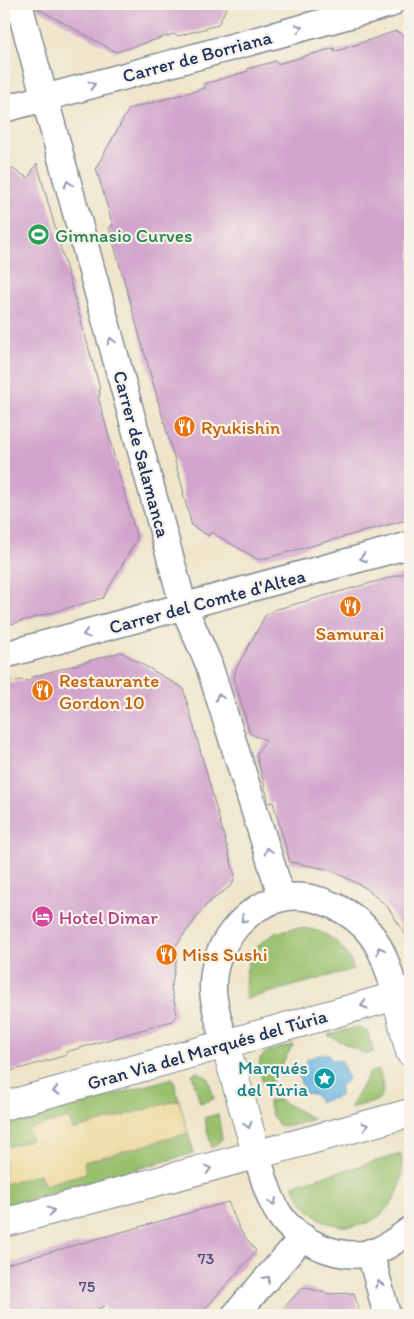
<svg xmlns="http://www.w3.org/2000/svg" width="414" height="1319" viewBox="0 0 414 1319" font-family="Itim,sans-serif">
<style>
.green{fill:#99c16d;stroke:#5a7866}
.sand{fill:#eeda9e;stroke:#84847e}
.water{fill:#68b7e3;stroke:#4273a0}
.building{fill:#d2a4cc}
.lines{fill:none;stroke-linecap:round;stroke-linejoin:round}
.minor-casing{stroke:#858a94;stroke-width:29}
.major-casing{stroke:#858a94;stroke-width:30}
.minor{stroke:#fff;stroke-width:26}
.major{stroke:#fff;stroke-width:28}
.oneway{stroke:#8d97ae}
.labels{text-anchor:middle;stroke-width:4.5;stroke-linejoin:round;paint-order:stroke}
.number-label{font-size:16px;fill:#494c7a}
.street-label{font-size:19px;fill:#1b2f5e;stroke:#f7f3e8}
.leisure-label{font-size:19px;fill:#27864d;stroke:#f7f3e8;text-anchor:start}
.food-label{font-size:19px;fill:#c56008;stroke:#f7f3e8;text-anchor:start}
.hotel-label{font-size:19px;fill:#b23c85;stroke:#f7f3e8;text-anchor:start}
.culture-label{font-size:19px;fill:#0d838f;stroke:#f7f3e8;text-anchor:end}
</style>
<rect width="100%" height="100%" fill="#f7f3e8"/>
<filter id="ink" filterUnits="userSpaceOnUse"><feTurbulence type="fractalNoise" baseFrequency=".02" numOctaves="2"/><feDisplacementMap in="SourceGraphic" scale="10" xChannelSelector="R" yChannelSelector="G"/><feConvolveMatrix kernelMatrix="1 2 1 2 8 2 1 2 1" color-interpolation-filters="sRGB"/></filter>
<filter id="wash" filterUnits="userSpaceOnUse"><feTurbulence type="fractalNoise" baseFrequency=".0096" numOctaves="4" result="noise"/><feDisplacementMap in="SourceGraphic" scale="20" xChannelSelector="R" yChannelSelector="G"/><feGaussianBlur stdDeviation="1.12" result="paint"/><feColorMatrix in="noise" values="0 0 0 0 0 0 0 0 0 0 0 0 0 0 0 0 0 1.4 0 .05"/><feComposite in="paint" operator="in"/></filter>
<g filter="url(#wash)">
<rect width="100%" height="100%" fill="#efe5ca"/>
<!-- green -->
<g class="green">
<path d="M297,928C325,928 344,943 354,969L246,999C241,961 257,932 297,928Z"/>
<polygon points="358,1027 367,1031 374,1052 365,1054 328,1035"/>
<path d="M293,1045L272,1081L263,1084C253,1050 263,1053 293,1045Z"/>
<path d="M379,1070C389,1104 379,1100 349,1108L370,1072Z"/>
<polygon points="198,1072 208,1078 214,1099 200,1103 192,1074"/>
<polygon points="173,1078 179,1100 73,1130 69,1118 28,1129 31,1140 4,1148 4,1126"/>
<polygon points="277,1099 314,1119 290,1126 279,1125 272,1116 268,1101"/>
<polygon points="218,1114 222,1139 212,1148 204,1118"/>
<polygon points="188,1133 194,1153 4,1206 4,1184 41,1173 44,1185 86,1173 83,1162"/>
<path d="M401,1154C413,1232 319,1254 293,1185Z"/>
</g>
<!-- sand -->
<polygon class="sand" points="179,1100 188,1133 84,1162 86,1173 44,1185 40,1174 4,1184 4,1148 31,1140 28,1129 69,1118 73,1130"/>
<!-- water -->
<polygon class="water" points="327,1053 332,1060 342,1061 348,1080 340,1086 340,1096 320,1102 314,1094 305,1093 298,1074 305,1068 307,1059"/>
<g id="blocks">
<!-- building -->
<g class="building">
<polygon points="34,4 228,4 218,25 178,36 174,34 116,52 35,7"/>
<polygon points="396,31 410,39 410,519 259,560 211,532 209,536 192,526 183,493 184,493 109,227 113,226 96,168 129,109 205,88 204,84 248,71 247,69 276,61 277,64 334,48 335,52 337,51"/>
<polygon points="37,163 99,385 100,396 98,397 137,539 103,598 4,626 4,164 28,178"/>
<polygon points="410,572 410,941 387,906 364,887 331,870 290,862 273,802 269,803 256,754 266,740 250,734 234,678 236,669 265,616 274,610"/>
<polygon points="121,652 183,688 235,876 232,885 207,904 173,949 178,951 171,988 177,1014 172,1021 66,1052 67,1055 4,1073 4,684 20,680 28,681 32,677"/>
<polygon points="228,1202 240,1230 256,1251 200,1315 113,1315 104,1306 86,1315 4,1315 4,1265"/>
<polygon points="303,1287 329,1294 354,1293 360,1315 277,1315"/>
</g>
</g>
</g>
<g filter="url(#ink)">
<use href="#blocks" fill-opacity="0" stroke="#858a94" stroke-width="1"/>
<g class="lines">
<defs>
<g id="minor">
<polyline points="19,4 184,608 208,662 282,898"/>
<polyline points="4,109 390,4"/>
<polyline points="4,655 410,545"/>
<path d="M225,1044C221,1026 213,1007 213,988C212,948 242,908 282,898C314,891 354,911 372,936C385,954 390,975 396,996"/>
<path d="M257,1156C263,1175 268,1197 279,1214C297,1242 338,1260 370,1253C385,1249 398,1239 410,1230"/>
<polyline points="370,1252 387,1315"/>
<polyline points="235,1315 303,1237"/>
</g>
<g id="major">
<polyline points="396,996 410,1052"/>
<polyline points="225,1044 257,1156"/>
<polyline points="4,1106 396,996 410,990"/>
<polyline points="4,1223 410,1113"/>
</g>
</defs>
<!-- minor casing -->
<use href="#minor" class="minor-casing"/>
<!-- major casing -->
<use href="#major" class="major-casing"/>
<!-- minor -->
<use href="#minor" class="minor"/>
<!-- major -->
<use href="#major" class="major"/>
</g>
<!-- one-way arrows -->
<defs><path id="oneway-chevron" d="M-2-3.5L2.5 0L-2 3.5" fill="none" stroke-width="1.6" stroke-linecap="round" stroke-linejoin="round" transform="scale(1.25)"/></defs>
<g class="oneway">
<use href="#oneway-chevron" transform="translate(299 28) rotate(-15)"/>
<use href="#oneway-chevron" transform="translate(92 85) rotate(-15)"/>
<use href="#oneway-chevron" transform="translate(68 184) rotate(-105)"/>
<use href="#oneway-chevron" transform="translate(111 341) rotate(-105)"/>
<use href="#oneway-chevron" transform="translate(363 558) rotate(164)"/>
<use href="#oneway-chevron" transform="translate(86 634) rotate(165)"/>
<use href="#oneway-chevron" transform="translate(219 697) rotate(-108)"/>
<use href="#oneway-chevron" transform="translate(268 851) rotate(-108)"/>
<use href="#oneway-chevron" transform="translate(244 919) rotate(137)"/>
<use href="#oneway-chevron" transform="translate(380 950) rotate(-118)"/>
<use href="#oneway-chevron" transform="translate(364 1005) rotate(164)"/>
<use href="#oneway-chevron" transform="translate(56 1091) rotate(164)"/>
<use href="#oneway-chevron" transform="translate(248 1125) rotate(74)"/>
<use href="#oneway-chevron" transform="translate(365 1126) rotate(-16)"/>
<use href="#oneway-chevron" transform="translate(208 1169) rotate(-15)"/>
<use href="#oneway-chevron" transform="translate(273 1202) rotate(66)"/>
<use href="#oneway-chevron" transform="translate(51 1211) rotate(-15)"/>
<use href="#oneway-chevron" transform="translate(267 1279) rotate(-49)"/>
<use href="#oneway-chevron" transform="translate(379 1284) rotate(-105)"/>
</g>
</g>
<!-- icons -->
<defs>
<symbol id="stadium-disc" viewBox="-11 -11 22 22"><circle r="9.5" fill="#2e9e5b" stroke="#f7f3e8"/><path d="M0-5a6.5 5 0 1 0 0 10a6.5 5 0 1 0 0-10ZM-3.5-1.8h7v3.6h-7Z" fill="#fff"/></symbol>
<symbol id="restaurant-disc" viewBox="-11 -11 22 22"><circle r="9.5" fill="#e8710a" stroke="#f7f3e8"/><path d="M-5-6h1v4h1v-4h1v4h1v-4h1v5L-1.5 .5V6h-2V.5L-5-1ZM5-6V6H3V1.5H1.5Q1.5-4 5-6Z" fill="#fff"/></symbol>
<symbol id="hotel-disc" viewBox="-11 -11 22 22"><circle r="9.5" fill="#d1479c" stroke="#f7f3e8"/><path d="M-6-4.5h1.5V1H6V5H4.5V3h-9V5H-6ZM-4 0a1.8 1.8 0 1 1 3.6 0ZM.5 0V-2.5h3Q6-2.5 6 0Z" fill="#fff"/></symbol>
<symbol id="sight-disc" viewBox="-11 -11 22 22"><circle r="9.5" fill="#0f9aa8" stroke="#f7f3e8"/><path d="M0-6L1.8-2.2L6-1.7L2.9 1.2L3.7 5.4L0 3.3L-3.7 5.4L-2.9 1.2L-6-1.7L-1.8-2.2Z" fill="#fff"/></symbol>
</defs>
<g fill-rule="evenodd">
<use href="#stadium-disc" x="26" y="222" width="25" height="25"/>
<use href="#restaurant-disc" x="172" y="414" width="25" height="25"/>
<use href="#restaurant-disc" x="338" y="594" width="25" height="25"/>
<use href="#restaurant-disc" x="30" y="678" width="25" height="25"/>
<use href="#hotel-disc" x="30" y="904" width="25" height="25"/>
<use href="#restaurant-disc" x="154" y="942" width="25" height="25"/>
<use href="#sight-disc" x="312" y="1066" width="25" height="25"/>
</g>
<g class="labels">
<!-- number labels -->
<g class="number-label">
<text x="206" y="1264">73</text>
<text x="87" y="1292">75</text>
</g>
<!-- street labels -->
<g class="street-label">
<text transform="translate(197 56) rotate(-15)" y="7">Carrer de Borriana</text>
<text transform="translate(142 454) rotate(75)" y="7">Carrer de Salamanca</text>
<text transform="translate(207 601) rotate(-15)" y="7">Carrer del Comte d'Altea</text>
<text transform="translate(207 1049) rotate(-16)" y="7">Gran Via del Marqués del Túria</text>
</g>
<!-- leisure labels -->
<g class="leisure-label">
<text x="55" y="242">Gimnasio Curves</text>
</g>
<!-- food labels -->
<g class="food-label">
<text x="201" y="434">Ryukishin</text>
<text x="350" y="640" text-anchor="middle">Samurai</text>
<text x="59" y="687">Restaurante<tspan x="59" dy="22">Gordon 10</tspan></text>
<text x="182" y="961">Miss Sushi</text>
</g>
<!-- hotel labels -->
<g class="hotel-label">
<text x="59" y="924">Hotel Dimar</text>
</g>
<!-- culture labels -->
<g class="culture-label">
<text x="308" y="1074">Marqués<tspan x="308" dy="22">del Túria</tspan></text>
</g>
</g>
<!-- margin -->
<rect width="414" height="1319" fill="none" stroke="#f7f3e8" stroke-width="20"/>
</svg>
